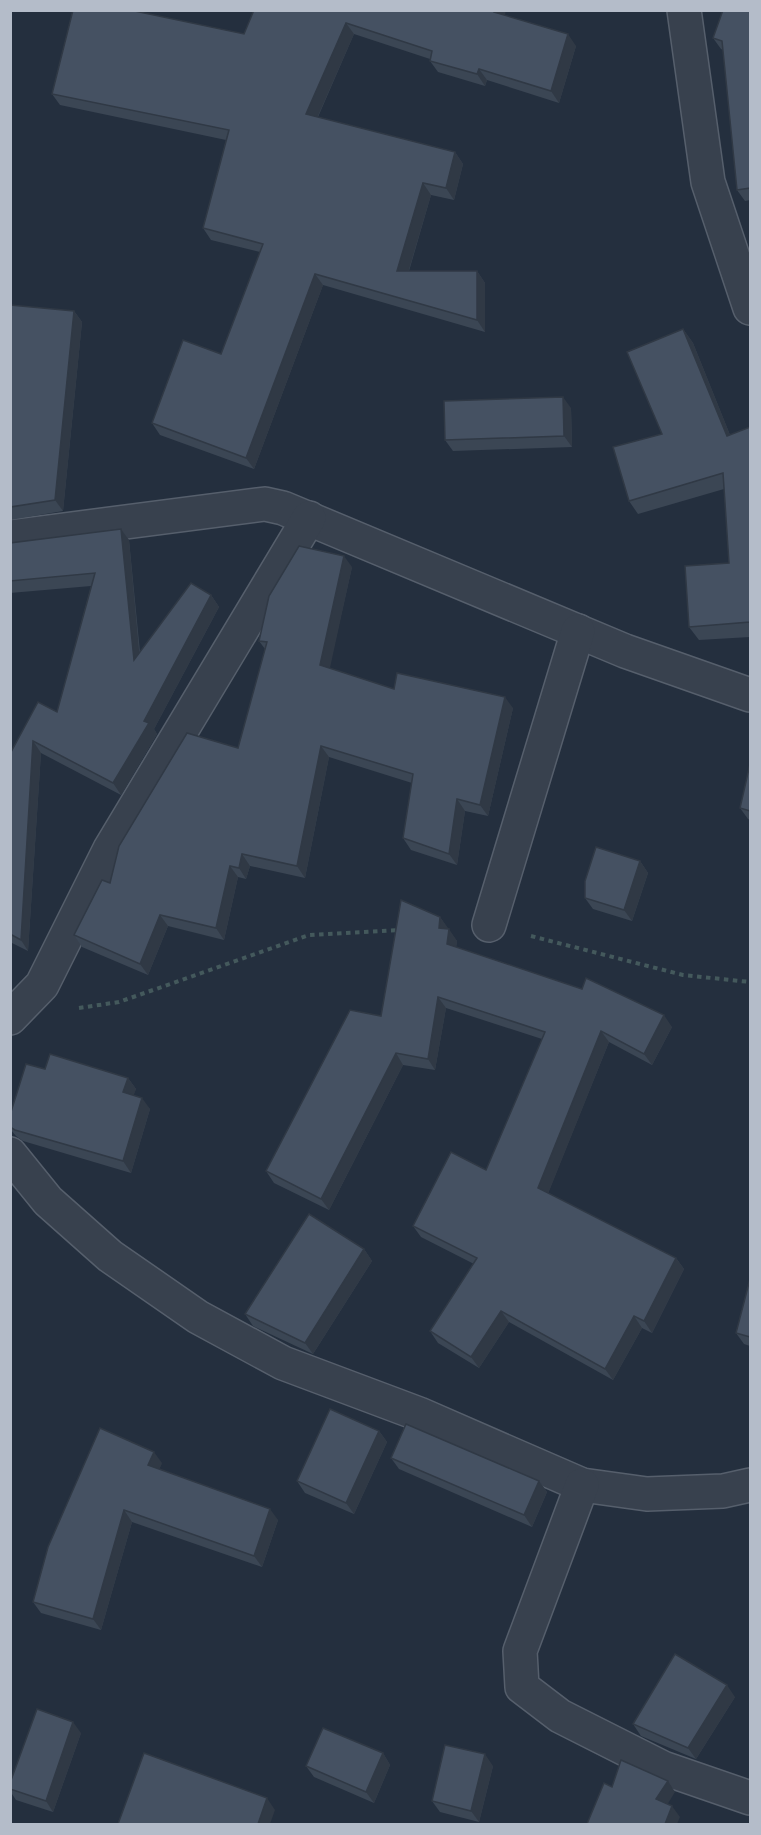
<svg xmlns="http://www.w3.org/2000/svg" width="761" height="1835" viewBox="0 0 761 1835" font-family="'IBM Plex Sans',sans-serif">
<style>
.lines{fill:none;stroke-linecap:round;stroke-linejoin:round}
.street-casing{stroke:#565f6c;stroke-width:36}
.path{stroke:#44595c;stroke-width:4;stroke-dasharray:4.5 4.5;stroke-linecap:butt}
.street{stroke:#38414e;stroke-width:33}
.wall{fill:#3b4654}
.shaded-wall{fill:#303945}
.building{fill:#455162;stroke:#303945;stroke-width:1.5}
</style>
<rect width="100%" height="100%" fill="#242f3e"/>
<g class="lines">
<defs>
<g id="street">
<polyline points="684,10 708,182 750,308"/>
<polyline points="10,537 265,504 283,508 625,651 750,695"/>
<polyline points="489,925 578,631"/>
<polyline points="10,1018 42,985 110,849 309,518"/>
<polyline points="10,1154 48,1201 110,1256 198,1317 283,1363 419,1414 582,1485 647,1494 723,1491 750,1485"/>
<polyline points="582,1485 520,1651 522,1687 560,1716 663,1768 750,1798"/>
</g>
</defs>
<!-- street casing -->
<use href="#street" class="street-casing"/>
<!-- path -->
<g class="path">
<polyline points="531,936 683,975 750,982"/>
<polyline points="79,1008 119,1002 309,935 399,930"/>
</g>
<!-- street -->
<use href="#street" class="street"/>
</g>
<!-- wall -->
<g class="wall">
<polygon points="73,10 140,10 140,12 244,34 254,10 505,15 576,46 559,103 487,80 485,86 438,72 430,61 430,59 354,34 318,117 455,152 463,164 454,200 431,195 409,271 477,271 485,283 485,332 323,285 254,469 160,435 152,423 221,354 260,252 211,240 203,228 226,140 60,105 52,94"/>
<polygon points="750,10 750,200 745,201 737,190 723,50 721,49 713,38"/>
<polygon points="10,305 74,311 82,322 63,511 10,520"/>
<polygon points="683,329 693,343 730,435 750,427 750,637 699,640 689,627 729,563 724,489 638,514 629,501 662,434"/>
<polygon points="571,408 572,447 453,451 445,440"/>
<polygon points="121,529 129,540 140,652 211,595 219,607 154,729 157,734 121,795 41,753 28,951 10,942 10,754 57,712 91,586 10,593 10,543"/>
<polygon points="352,567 329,669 394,689 513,708 488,816 465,811 457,865 411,850 403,838 412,783 329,757 305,878 250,866 246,879 238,877 224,940 168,926 148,975 82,947 74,935 110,883 238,748 265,649 259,641"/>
<polygon points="750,764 750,820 748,819 740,808"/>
<polygon points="640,861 648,873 632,921 593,909 585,898"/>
<polygon points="440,917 448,929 457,941 456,947 672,1027 652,1065 609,1042 548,1193 676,1258 684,1269 652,1333 642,1328 613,1380 509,1322 479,1368 438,1343 430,1331 474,1264 421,1237 413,1226 486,1170 542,1039 446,1008 435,1070 403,1065 329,1210 274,1183 266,1171 381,1016"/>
<polygon points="45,1069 128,1078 136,1089 133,1095 150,1109 131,1173 23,1141 16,1136 10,1129 10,1115"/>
<polygon points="364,1249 372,1261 313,1354 253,1326 245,1314"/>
<polygon points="750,1279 750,1346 744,1344 736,1333"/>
<polygon points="379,1431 387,1442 354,1514 305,1493 297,1481"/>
<polygon points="391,1458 539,1481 547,1492 532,1527 399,1469"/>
<polygon points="162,1463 159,1469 278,1520 262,1567 132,1522 101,1630 41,1613 33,1602"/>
<polygon points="735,1697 696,1759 641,1736 633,1724"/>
<polygon points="81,1733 53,1812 16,1800 10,1791 10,1783"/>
<polygon points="383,1753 390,1765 374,1803 314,1777 306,1766"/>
<polygon points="493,1766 479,1822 440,1812 432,1801"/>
</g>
<!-- shaded-wall -->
<g class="shaded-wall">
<polygon points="495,10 506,10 503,24 494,12"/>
<polygon points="346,23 354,34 314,125 306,114"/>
<polygon points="568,34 576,46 559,103 551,91"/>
<polygon points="479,69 487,80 485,86 477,74"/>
<polygon points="455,152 463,164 454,200 446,188"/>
<polygon points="423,183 431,195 405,283 397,271"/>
<polygon points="477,271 485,283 485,332 477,320"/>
<polygon points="315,274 323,285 254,469 246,458"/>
<polygon points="74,311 82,322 63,511 55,500"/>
<polygon points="683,329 693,343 736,450 727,436"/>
<polygon points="563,397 571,408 572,447 564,436"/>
<polygon points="121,529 129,540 141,672 134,660"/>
<polygon points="344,556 352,567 328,677 320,665"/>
<polygon points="211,595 219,607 154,729 157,734 121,795 113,783 144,721"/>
<polygon points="505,697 513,708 488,816 480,805"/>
<polygon points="33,741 41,753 28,951 21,940"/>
<polygon points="321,746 329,757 305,878 297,866"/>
<polygon points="457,799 465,811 457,865 449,854"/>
<polygon points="242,854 250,866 246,879 239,868"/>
<polygon points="640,861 648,873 632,921 624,910"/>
<polygon points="230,866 238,877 224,940 216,928"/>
<polygon points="160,915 168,926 148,975 140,964"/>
<polygon points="440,917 448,928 447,939 439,928"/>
<polygon points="449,929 457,941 455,956 447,944"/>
<polygon points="438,997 446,1008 435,1070 428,1059"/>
<polygon points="664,1015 672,1027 652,1065 644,1054"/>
<polygon points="601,1031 609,1042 546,1199 538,1188"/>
<polygon points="396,1053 403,1065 329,1210 321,1199"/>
<polygon points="128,1078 136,1089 131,1103 123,1092"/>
<polygon points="142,1098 150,1109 131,1173 123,1161"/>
<polygon points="364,1249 372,1261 313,1354 305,1343"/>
<polygon points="676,1258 684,1269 652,1333 644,1321"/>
<polygon points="501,1311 509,1322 479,1368 471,1357"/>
<polygon points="634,1316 642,1328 613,1380 605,1369"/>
<polygon points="379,1431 387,1442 354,1514 346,1503"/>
<polygon points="154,1452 162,1463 156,1477 148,1465"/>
<polygon points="539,1481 547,1492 532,1527 524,1515"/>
<polygon points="270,1509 278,1520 262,1567 254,1556"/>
<polygon points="124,1510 132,1522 101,1630 93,1619"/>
<polygon points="727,1685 735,1697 696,1759 688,1748"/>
<polygon points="73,1722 81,1733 53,1812 46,1801"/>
<polygon points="383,1753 390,1765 374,1803 366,1792"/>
<polygon points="485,1754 493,1766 479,1822 471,1811"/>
<polygon points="668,1781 675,1792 664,1810 656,1799"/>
<polygon points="267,1798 275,1810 270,1824 258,1824"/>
<polygon points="672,1806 680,1817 677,1824 665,1824"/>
</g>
<!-- building -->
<g class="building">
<polygon points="73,10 130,10 244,34 254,10 495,10 494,12 568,34 551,91 479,69 477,74 430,61 432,51 346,23 306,114 455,152 446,188 423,183 397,271 477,271 477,320 315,274 246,458 152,423 183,340 221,354 263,244 203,228 229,130 52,94"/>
<polygon points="723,10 750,10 750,188 737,190 722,41 713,38"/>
<polygon points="10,305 74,311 55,500 10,507"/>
<polygon points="683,329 727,436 750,427 750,622 689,627 685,566 729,563 723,473 629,501 613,447 662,434 627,352"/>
<polygon points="563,397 564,436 445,440 444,401"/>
<polygon points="121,529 134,660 191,583 211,595 144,721 149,723 113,783 33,741 21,940 10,934 10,754 38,702 57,712 95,573 10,581 10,543"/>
<polygon points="299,546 344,556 320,665 394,689 397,673 505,697 480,805 457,799 449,854 403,838 413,774 321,746 297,866 242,854 239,868 230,866 216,928 160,915 140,964 74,935 102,880 110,883 119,846 187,733 238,748 267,642 259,641 269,596"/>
<polygon points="750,764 750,811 740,808"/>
<polygon points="596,847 640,861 624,910 585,898 585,881"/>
<polygon points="401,900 440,917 439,928 449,929 447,944 582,989 586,978 664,1015 644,1054 601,1031 538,1188 676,1258 644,1321 634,1316 605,1369 501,1311 471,1357 430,1331 477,1258 413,1226 451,1152 486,1170 545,1032 438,997 428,1059 396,1053 321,1199 266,1171 350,1010 381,1016"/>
<polygon points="50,1054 128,1078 123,1092 142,1098 123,1161 15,1130 10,1127 10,1115 26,1064 45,1069"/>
<polygon points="309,1214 364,1249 305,1343 245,1314"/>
<polygon points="750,1279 750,1337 736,1333"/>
<polygon points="330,1409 379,1431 346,1503 297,1481"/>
<polygon points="406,1424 539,1481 524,1515 391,1458"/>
<polygon points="100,1428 154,1452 148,1465 270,1509 254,1556 124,1510 93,1619 33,1602 48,1547"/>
<polygon points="675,1654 727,1685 688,1748 633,1724"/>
<polygon points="37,1709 73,1722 46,1801 10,1789 10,1783"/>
<polygon points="323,1728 383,1753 366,1792 306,1766"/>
<polygon points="445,1745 485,1754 471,1811 432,1801"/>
<polygon points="144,1753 267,1798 258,1824 118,1824"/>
<polygon points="621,1760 668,1781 656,1799 672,1806 665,1824 587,1824 604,1783 612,1787"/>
</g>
<!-- border -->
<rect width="761" height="1835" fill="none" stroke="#b4bcc9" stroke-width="24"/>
</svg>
